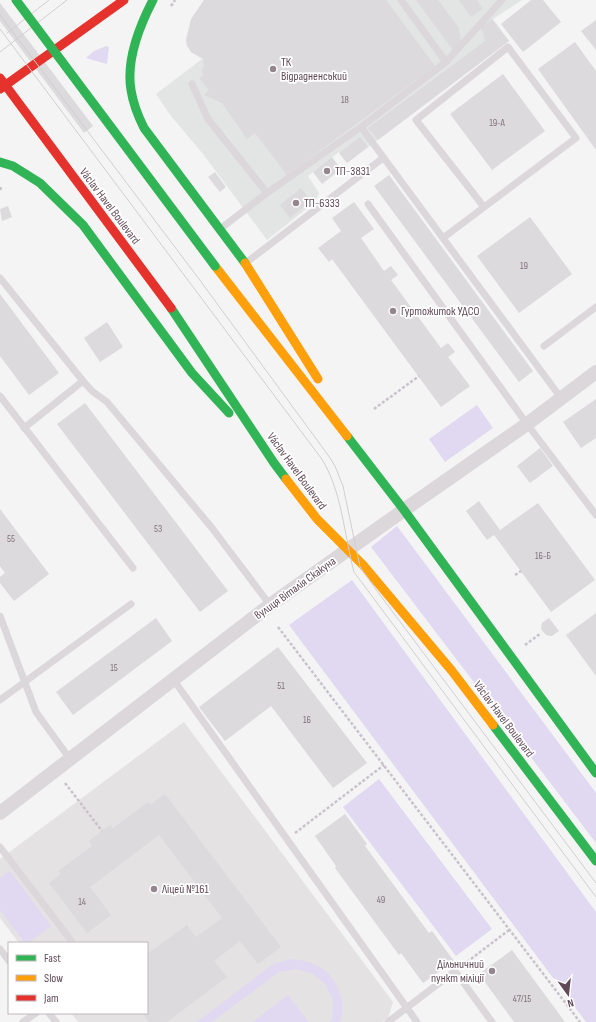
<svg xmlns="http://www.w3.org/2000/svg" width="596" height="1022" viewBox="0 0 596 1022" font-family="'Sofia Sans Condensed',sans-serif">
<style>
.commercial{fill:#e2e5e4}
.education{fill:#e4e2e2}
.green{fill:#e1d9f2}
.building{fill:#dcdadc}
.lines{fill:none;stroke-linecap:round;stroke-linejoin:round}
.path{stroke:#c9c2cd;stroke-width:2.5;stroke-dasharray:3 2;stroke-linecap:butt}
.lane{stroke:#dbd7da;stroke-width:7}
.street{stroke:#dbd7da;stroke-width:14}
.fast{stroke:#30b455;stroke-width:9}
.slow{stroke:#ff9f0a;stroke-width:9}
.jam{stroke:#e5322d;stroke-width:9}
.tram{stroke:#d2ced0;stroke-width:1}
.fast-bridge{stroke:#30b455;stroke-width:9}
.jam-bridge{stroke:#e5322d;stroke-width:9}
.poi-dot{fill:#94868e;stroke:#fff;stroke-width:1.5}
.labels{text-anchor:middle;stroke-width:3.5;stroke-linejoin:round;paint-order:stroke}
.number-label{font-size:10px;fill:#81707a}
.poi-label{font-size:12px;fill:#604a57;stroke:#fff;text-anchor:start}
.street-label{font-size:12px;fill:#604a57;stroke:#fff}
</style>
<rect width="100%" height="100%" fill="#f4f4f4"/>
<!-- commercial -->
<polygon class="commercial" points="204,0 522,0 493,19 509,41 347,163 339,152 308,176 319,193 315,202 267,240 203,154 171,116 156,94 202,59 191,52 186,40 190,26"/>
<!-- education -->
<polygon class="education" points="184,722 393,1002 388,1018 382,1022 78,1022 71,1013 147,1013 147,943 19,943 0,918 0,859"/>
<!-- green -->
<g class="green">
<polygon points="106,46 109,47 107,64 86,58 94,51"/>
<polygon points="477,405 493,428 445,462 429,439"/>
<polygon points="397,526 596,793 596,843 371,547"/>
<polygon points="352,580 596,912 596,1022 586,1022 289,625"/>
<polygon points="379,779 492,929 456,956 343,807"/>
<polygon points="10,871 51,926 28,943 25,943 0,910 0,878"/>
<path d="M292,959C302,960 311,962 320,967C337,977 348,1003 340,1022H330L332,1019L333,1001L326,985L313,974L296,969L279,972L212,1022H197L273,964Z"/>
<polygon points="288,995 309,1022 253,1022"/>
</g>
<!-- building -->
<g class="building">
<polygon points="204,0 386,0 435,66 287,175 255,133 247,139 222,103 204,95 209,90 199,78 203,76 202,70 204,67 203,58 191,52 187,46 186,40 191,19"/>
<polygon points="416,0 438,0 459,28 461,43 453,50"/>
<polygon points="459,0 477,0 483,9 471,17"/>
<polygon points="531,0 543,0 561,22 523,52 501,24"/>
<polygon points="0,3 93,126 84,133 0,21"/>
<polygon points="492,19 509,41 378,140 368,128 485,41 481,27"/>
<polygon points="596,20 596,50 581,31"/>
<polygon points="575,42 596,71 596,150 538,69"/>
<polygon points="503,74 545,131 492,170 450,114"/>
<polygon points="360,137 368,147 347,163 339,153"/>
<polygon points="332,157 341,169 322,184 313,172"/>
<polygon points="215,172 226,187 220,192 208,177"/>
<polygon points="389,175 533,371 519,382 374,186"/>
<polygon points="301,188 311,201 290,218 280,205"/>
<polygon points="354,202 374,229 361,238 384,271 391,266 398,275 391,280 441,348 448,343 455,352 448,357 470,386 441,407 332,259 329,262 318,248 341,231 332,218"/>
<polygon points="8,206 12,217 2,221 0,209"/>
<polygon points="530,217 572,274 519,313 477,256"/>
<polygon points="0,294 59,373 29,395 0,356"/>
<polygon points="107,322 123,347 100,362 84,338"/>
<polygon points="596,399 596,438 581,448 563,422"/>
<polygon points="85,403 228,591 200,612 57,424"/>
<polygon points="540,448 553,466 530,483 517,466"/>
<polygon points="479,501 500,530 538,503 595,580 551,612 494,535 487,540 466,511"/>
<polygon points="0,509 49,574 14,601 0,583 0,577 5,573 0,566"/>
<polygon points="596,613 596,676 566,635"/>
<polygon points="156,618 172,641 73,715 56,692"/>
<polygon points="549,618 559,631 552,636 546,635 541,629 542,623"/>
<polygon points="278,647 367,763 333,788 271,706 225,741 199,707"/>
<polygon points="165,794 281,947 258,964 240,941 214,961 227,977 167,1022 149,1022 142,1013 147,1013 147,954 187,925 196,937 222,918 159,835 90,887 111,915 87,933 49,883 61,874 58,871 92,846 89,841 102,831 110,825 113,828 148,802 150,805"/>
<polygon points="345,814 367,844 365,846 429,933 432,931 454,961 423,983 401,953 399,955 335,868 336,866 315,836"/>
<polygon points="512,950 565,1022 514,1022 479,974"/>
</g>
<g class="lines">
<!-- path -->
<g class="path">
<polyline points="171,6 175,0"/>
<polyline points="0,190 2,186"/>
<polyline points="374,409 419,376"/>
<polyline points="515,575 521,571"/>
<polyline points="278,627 580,1022"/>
<polyline points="525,645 541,633"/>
<polyline points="65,783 102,831"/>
<polyline points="295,833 384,765"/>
<polyline points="463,965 509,930"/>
</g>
<!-- lane -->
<g class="lane">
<polyline points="401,0 446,62"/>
<polyline points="192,84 208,119 267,193"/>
<polyline points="361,127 561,398"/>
<polyline points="368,204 527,424 596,515"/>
<polyline points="220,229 267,193 361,127 446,62 502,0"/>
<polyline points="443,238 576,138 508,47 416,120 484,207"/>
<polyline points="247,262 383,158"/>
<polyline points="0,278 83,381 92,391 107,402 212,528 270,605"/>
<polyline points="544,346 596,307"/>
<polyline points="0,396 133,568"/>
<polyline points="24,428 83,381"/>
<polyline points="0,616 36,712 70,759"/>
<polyline points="173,679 417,1022"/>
<polyline points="0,700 131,604"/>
<polyline points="0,847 73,943"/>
<polyline points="0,949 9,961"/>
<polyline points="49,1013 56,1022"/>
<polyline points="23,1022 36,1013"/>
<polyline points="388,1022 455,971 492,1022"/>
</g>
<!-- street -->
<polyline class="street" points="0,813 270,605 404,510 527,424 596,372"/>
<!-- fast -->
<g class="fast">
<path d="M153,0C140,25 126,61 131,90C133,103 138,116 144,128L245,263"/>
<polyline points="0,162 13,166 40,183 83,225 192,373 229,413"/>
<polyline points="171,308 274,463 286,479"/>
<polyline points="347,436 404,510 596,773"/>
<polyline points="493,725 596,861"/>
</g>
<!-- slow -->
<g class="slow">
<polyline points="245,263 318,379"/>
<polyline points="215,266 347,436"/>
<polyline points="286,479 317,519 363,565 452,671 493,725"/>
</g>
<!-- jam -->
<polyline class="jam" points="0,89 124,0"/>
<!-- tram -->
<g class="tram">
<polyline points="0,15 199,279 328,455 335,466 343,486 360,567 380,595 596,883"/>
<path d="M0,29L321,458C342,490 344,535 354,572L596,897"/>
<polyline points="7,33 49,0"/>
<polyline points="0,52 67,0"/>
</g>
<!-- fast-bridge -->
<polyline class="fast-bridge" points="16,0 215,266"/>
<!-- jam-bridge -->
<polyline class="jam-bridge" points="0,78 171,308"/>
</g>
<!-- markers -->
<g class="poi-dot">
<circle cx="273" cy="69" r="4"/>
<circle cx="327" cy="171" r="4"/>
<circle cx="296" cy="203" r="4"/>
<circle cx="393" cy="311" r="4"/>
<circle cx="154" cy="889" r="4"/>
<circle cx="492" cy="971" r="4"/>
</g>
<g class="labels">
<!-- number labels -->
<g class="number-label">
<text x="345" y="103">18</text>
<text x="497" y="126">19-А</text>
<text x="524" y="269">19</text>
<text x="158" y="532">53</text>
<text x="11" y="542">55</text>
<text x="543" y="559">16-Б</text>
<text x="114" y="671">15</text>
<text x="281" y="689">51</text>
<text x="307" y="723">16</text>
<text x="381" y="903">49</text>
<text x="82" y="905">14</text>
<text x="522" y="1002">47/15</text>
</g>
<!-- poi labels -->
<g class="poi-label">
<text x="281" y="66">ТК<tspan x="281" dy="14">Відрадненський</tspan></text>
<text x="335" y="175">ТП-3831</text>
<text x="304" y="207">ТП-6333</text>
<text x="401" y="315">Гуртожиток УДСО</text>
<text x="162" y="893">Ліцей №161</text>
<text x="484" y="968" text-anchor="end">Дільничний<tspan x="484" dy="14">пункт міліції</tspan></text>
</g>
<!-- street labels -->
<g class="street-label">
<text transform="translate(110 206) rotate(53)" y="4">Václav Havel Boulevard</text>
<text transform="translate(297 471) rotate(54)" y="4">Václav Havel Boulevard</text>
<text transform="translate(295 588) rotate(-36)" y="4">вулиця Віталія Скакуна</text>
<text transform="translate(504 719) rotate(53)" y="4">Václav Havel Boulevard</text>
</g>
</g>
<!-- legend -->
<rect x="8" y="942" width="140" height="72" fill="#ffffff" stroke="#bfb7bc"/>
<rect x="16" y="955" width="20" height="6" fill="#30b455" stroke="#bfb7bc"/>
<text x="44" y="962" font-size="12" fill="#604a57">Fast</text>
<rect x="16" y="975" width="20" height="6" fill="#ff9f0a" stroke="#bfb7bc"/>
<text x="44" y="982" font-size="12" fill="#604a57">Slow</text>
<rect x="16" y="995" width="20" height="6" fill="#e5322d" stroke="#bfb7bc"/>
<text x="44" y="1002" font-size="12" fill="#604a57">Jam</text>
<!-- north arrow -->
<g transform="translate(568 994) rotate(165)" stroke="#ffffff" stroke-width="3" paint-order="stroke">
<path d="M0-3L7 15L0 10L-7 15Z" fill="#604a57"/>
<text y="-6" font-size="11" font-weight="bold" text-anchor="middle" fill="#604a57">N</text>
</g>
</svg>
